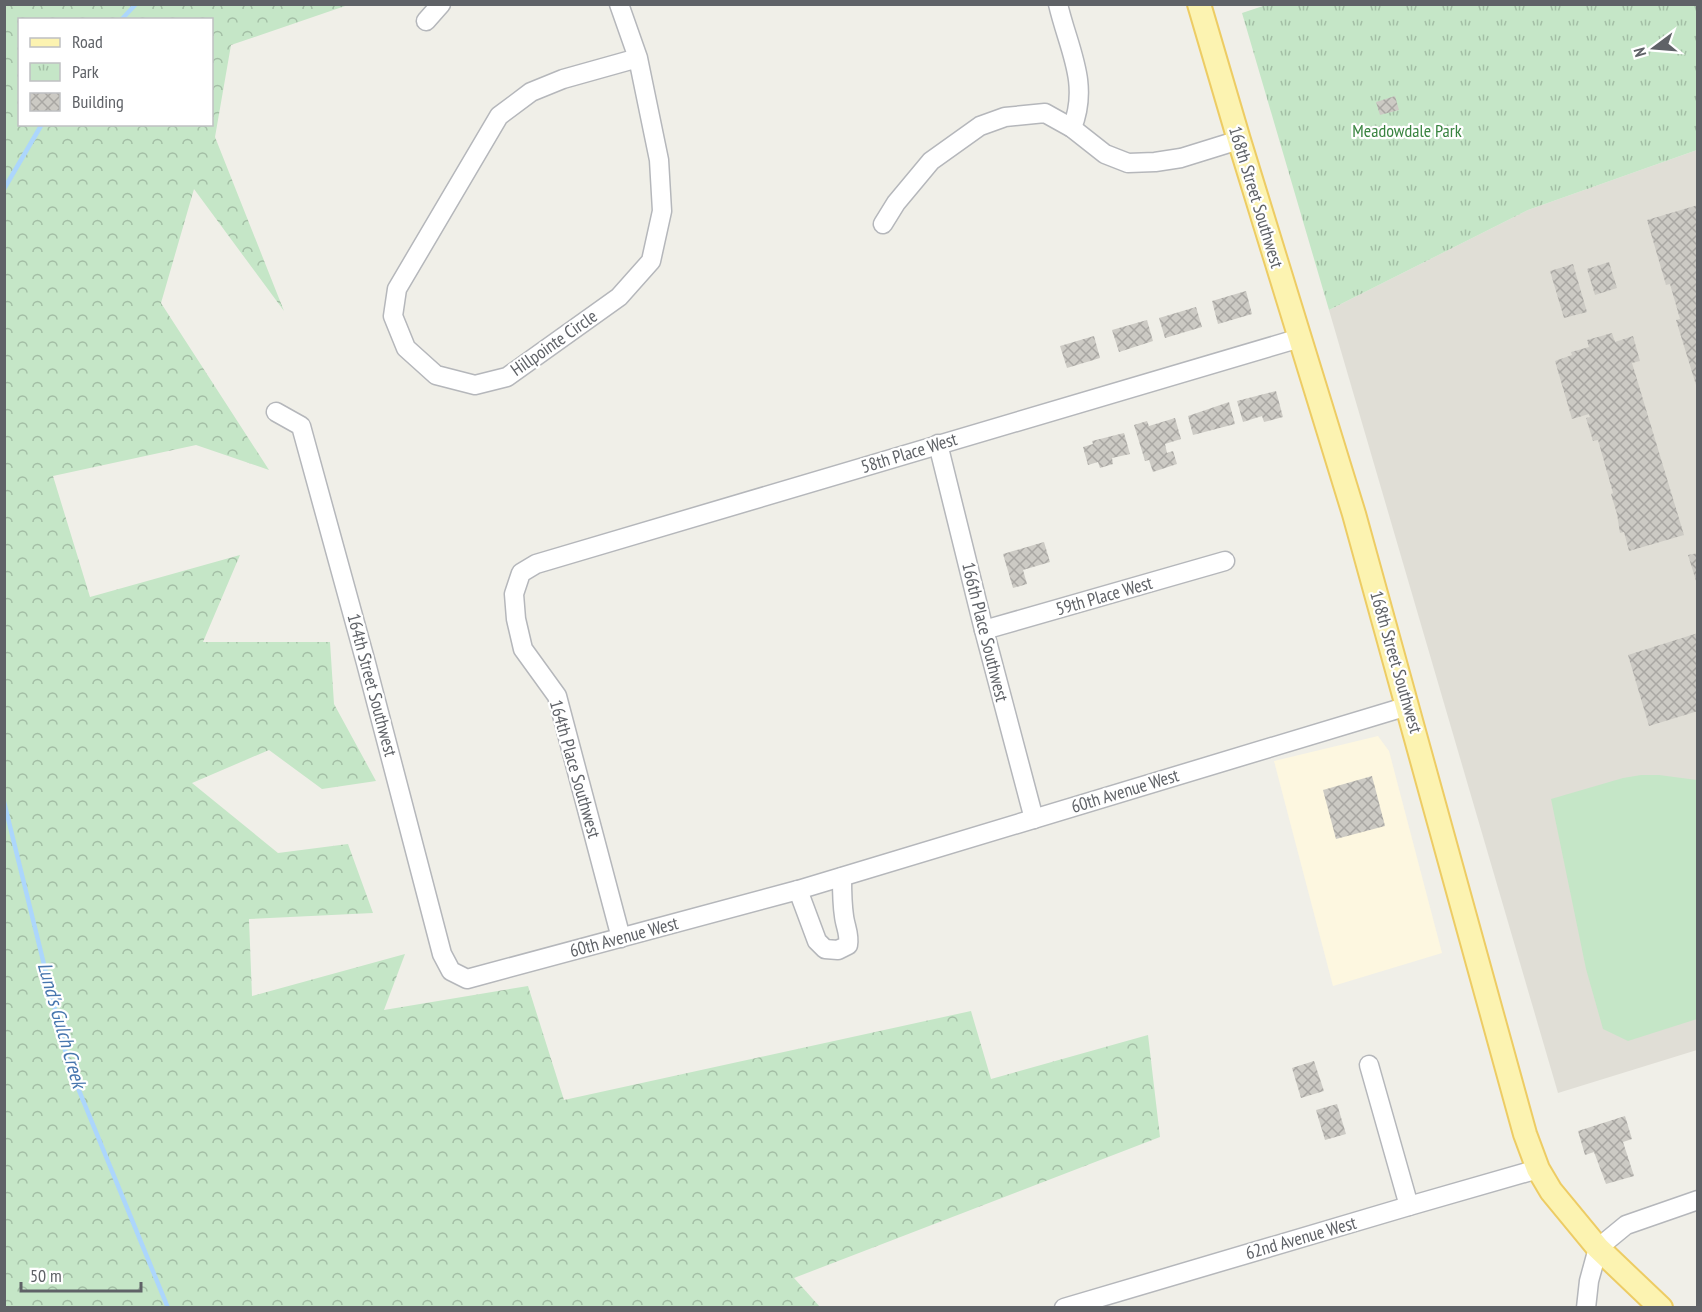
<svg xmlns="http://www.w3.org/2000/svg" width="1702" height="1312" viewBox="0 0 1702 1312" font-family="'PT Sans Narrow',sans-serif">
<style>
.commercial{fill:#fdf7e0}
.education{fill:#e0ded6}
.green{fill:#c5e6c7}
.forest{fill:url(#forest-crowns);fill-rule:evenodd}
.park{fill:url(#park-tufts)}
.lines{fill:none;stroke-linecap:round;stroke-linejoin:round}
.stream{stroke:#acd6fc;stroke-width:4.5}
.building{fill:url(#building-cross-hatch)}
.minor-casing{stroke:#b5b7bb;stroke-width:21}
.major-casing{stroke:#edcc64;stroke-width:26}
.minor{stroke:#fff;stroke-width:18}
.major{stroke:#fcf3b1;stroke-width:22}
.labels{text-anchor:middle;stroke-width:4.5;stroke-linejoin:round;paint-order:stroke}
.park-label{font-size:18px;fill:#398440;stroke:#fff}
.street-label{font-size:18px;fill:#5f6267;stroke:#fff}
.water-label{font-size:20px;font-style:italic;fill:#4776ae;stroke:#fff}
</style>
<defs>
<pattern id="forest-crowns" width="20" height="18" patternUnits="userSpaceOnUse" patternTransform="scale(1.5)"><rect width="20" height="18" fill="#c5e6c7"/><path d="M2 6a3 3 0 1 1 6 0M12 15a3 3 0 1 1 6 0" fill="none" stroke="#a3bea5"/></pattern>
<pattern id="park-tufts" width="24" height="20" patternUnits="userSpaceOnUse" patternTransform="scale(1.5)"><rect width="24" height="20" fill="#c5e6c7"/><path d="M3 7l-1-3M5 7V3M7 7l1-3M15 17l-1-3M17 17v-4M19 17l1-3" fill="none" stroke="#a3bea5"/></pattern>
<pattern id="building-cross-hatch" width="8" height="8" patternUnits="userSpaceOnUse" patternTransform="scale(1.5)"><rect width="8" height="8" fill="#cccac4"/><path d="M0 0l8 8M0 8l8-8" fill="none" stroke="#a9a7a3"/></pattern>
</defs>
<rect width="100%" height="100%" fill="#f0efe8"/>
<!-- commercial -->
<polygon class="commercial" points="1378,736 1389,751 1442,953 1333,986 1274,761"/>
<!-- education -->
<polygon class="education" points="1697,150 1697,1050 1558,1093 1329,310 1528,210"/>
<!-- green -->
<polygon class="green" points="1641,775 1659,775 1697,780 1697,1019 1628,1041 1603,1029 1586,969 1551,799 1623,778"/>
<!-- forest -->
<path class="forest" d="M5,4L348,5L231,45L215,137L284,311L194,189L161,303L269,470L196,445L53,476L90,597L240,555L203,642H330L334,704L376,781L322,789L269,750L192,783L278,853L348,844L373,913L249,919L252,996L405,954L384,1010L528,986L564,1100L971,1011L991,1079L1148,1035L1160,1137L794,1278L820,1307H5ZM20,20H212V124H20Z"/>
<!-- park -->
<polygon class="park" points="1269,4 1697,5 1697,150 1528,210 1329,310 1242,13"/>
<g class="lines">
<!-- stream -->
<g class="stream">
<polyline points="121,20 136,4"/>
<polyline points="4,189 42,124"/>
<polyline points="4,802 69,1066 168,1308"/>
</g>
</g>
<!-- building -->
<g class="building">
<polygon points="1395,96 1399,110 1380,115 1376,102"/>
<polygon points="1698,205 1698,384 1696,385 1676,320 1680,319 1670,284 1666,285 1647,220"/>
<polygon points="1609,262 1617,288 1595,295 1587,269"/>
<polygon points="1573,264 1587,312 1564,318 1550,271"/>
<polygon points="1246,291 1252,314 1218,324 1212,301"/>
<polygon points="1196,307 1202,327 1165,338 1159,318"/>
<polygon points="1147,320 1153,341 1119,352 1112,330"/>
<polygon points="1612,333 1615,342 1633,336 1640,361 1632,363 1684,535 1629,551 1624,532 1620,533 1617,514 1611,494 1613,493 1598,440 1593,441 1586,418 1590,417 1589,414 1572,419 1555,361 1572,355 1571,352 1589,347 1587,340"/>
<polygon points="1094,336 1100,358 1067,368 1060,346"/>
<polygon points="1276,391 1283,417 1264,422 1262,416 1243,422 1237,401"/>
<polygon points="1229,402 1235,424 1193,435 1188,416"/>
<polygon points="1175,418 1181,439 1165,444 1167,453 1173,451 1177,464 1153,472 1149,460 1145,461 1134,425 1147,421 1149,426"/>
<polygon points="1124,433 1130,454 1112,458 1113,464 1100,468 1098,462 1088,465 1083,447 1093,444 1092,441"/>
<polygon points="1044,542 1050,562 1023,570 1027,584 1013,588 1003,554"/>
<polygon points="1698,553 1698,584 1697,584 1688,555"/>
<polygon points="1698,633 1698,711 1649,726 1628,655"/>
<polygon points="1372,776 1385,826 1336,839 1323,790"/>
<polygon points="1314,1061 1324,1091 1301,1098 1292,1068"/>
<polygon points="1337,1104 1346,1134 1325,1140 1316,1110"/>
<polygon points="1625,1116 1632,1139 1623,1142 1634,1176 1606,1184 1594,1152 1585,1155 1578,1131"/>
</g>
<g class="lines">
<defs>
<g id="minor">
<polyline points="619,4 638,58 659,160 662,211 651,261 619,297 507,377 475,385 436,375 406,348 393,316 397,289 499,116 531,92 563,79 638,58"/>
<path d="M1058,4C1068,48 1090,83 1072,128"/>
<polyline points="426,21 441,4"/>
<polyline points="883,224 896,203 931,161 980,126 1005,117 1045,113 1072,128 1105,154 1128,163 1155,162 1181,158 1239,140"/>
<polyline points="276,412 301,426 366,663 442,954 451,971 467,979 798,890 1408,706"/>
<polyline points="938,444 984,630 1034,819"/>
<polyline points="984,630 1225,561"/>
<path d="M798,890L817,941L825,949L838,950L848,945C850,934 845,926 844,916C842,903 842,890 842,877"/>
<polyline points="621,938 557,696 523,649 516,619 514,594 521,573 536,564 1300,338"/>
<polyline points="1369,1065 1409,1206"/>
<polyline points="1064,1308 1409,1206 1538,1169"/>
<polyline points="1586,1308 1589,1281 1598,1248 1626,1225 1698,1200"/>
</g>
<polyline id="major" points="1199,4 1239,140 1354,514 1525,1134 1538,1169 1551,1191 1598,1248 1661,1308"/>
</defs>
<!-- minor casing -->
<use href="#minor" class="minor-casing"/>
<!-- major casing -->
<use href="#major" class="major-casing"/>
<!-- minor -->
<use href="#minor" class="minor"/>
<!-- major -->
<use href="#major" class="major"/>
</g>
<g class="labels">
<!-- park labels -->
<g class="park-label">
<text x="1407" y="137">Meadowdale Park</text>
</g>
<!-- street labels -->
<g class="street-label">
<text transform="translate(1256 197) rotate(73)" y="6">168th Street Southwest</text>
<text transform="translate(554 343) rotate(-35)" y="6">Hillpointe Circle</text>
<text transform="translate(909 453) rotate(-17)" y="6">58th Place West</text>
<text transform="translate(1104 596) rotate(-16)" y="6">59th Place West</text>
<text transform="translate(985 632) rotate(76)" y="6">166th Place Southwest</text>
<text transform="translate(1396 662) rotate(74)" y="6">168th Street Southwest</text>
<text transform="translate(372 685) rotate(75)" y="6">164th Street Southwest</text>
<text transform="translate(575 769) rotate(74)" y="6">164th Place Southwest</text>
<text transform="translate(1125 791) rotate(-17)" y="6">60th Avenue West</text>
<text transform="translate(624 937) rotate(-15)" y="6">60th Avenue West</text>
<text transform="translate(1301 1238) rotate(-16)" y="6">62nd Avenue West</text>
</g>
<!-- water labels -->
<g class="water-label">
<text transform="translate(62 1025) rotate(74)" y="7">Lund's Gulch Creek</text>
</g>
</g>
<!-- border -->
<rect width="1702" height="1312" fill="none" stroke="#5f6267" stroke-width="12"/>
<!-- legend -->
<rect x="18" y="18" width="195" height="108" fill="#ffffff" stroke="#bfc0c2" stroke-width="1.5"/>
<rect x="30" y="38" width="30" height="9" fill="#fcf3b1" stroke="#bfc0c2" stroke-width="1.5"/>
<text x="72" y="48" font-size="18" fill="#5f6267">Road</text>
<rect x="30" y="63" width="30" height="18" fill="url(#park-tufts)" stroke="#bfc0c2" stroke-width="1.5"/>
<text x="72" y="78" font-size="18" fill="#5f6267">Park</text>
<rect x="30" y="93" width="30" height="18" fill="url(#building-cross-hatch)" stroke="#bfc0c2" stroke-width="1.5"/>
<text x="72" y="108" font-size="18" fill="#5f6267">Building</text>
<!-- north arrow -->
<g transform="translate(1654 48) rotate(254)" stroke="#ffffff" stroke-width="4.5" paint-order="stroke">
<path d="M0-4.5L10 22L0 15L-10 22Z" fill="#5f6267"/>
<text y="-9" font-size="16" font-weight="bold" text-anchor="middle" fill="#5f6267">N</text>
</g>
<!-- scale -->
<path d="M21 1282v9h120v-9" fill="none" stroke="#5f6267" stroke-width="3"/>
<text x="30" y="1282" font-size="18" fill="#5f6267" stroke="#ffffff" stroke-width="4.5" paint-order="stroke">50 m</text>
</svg>
